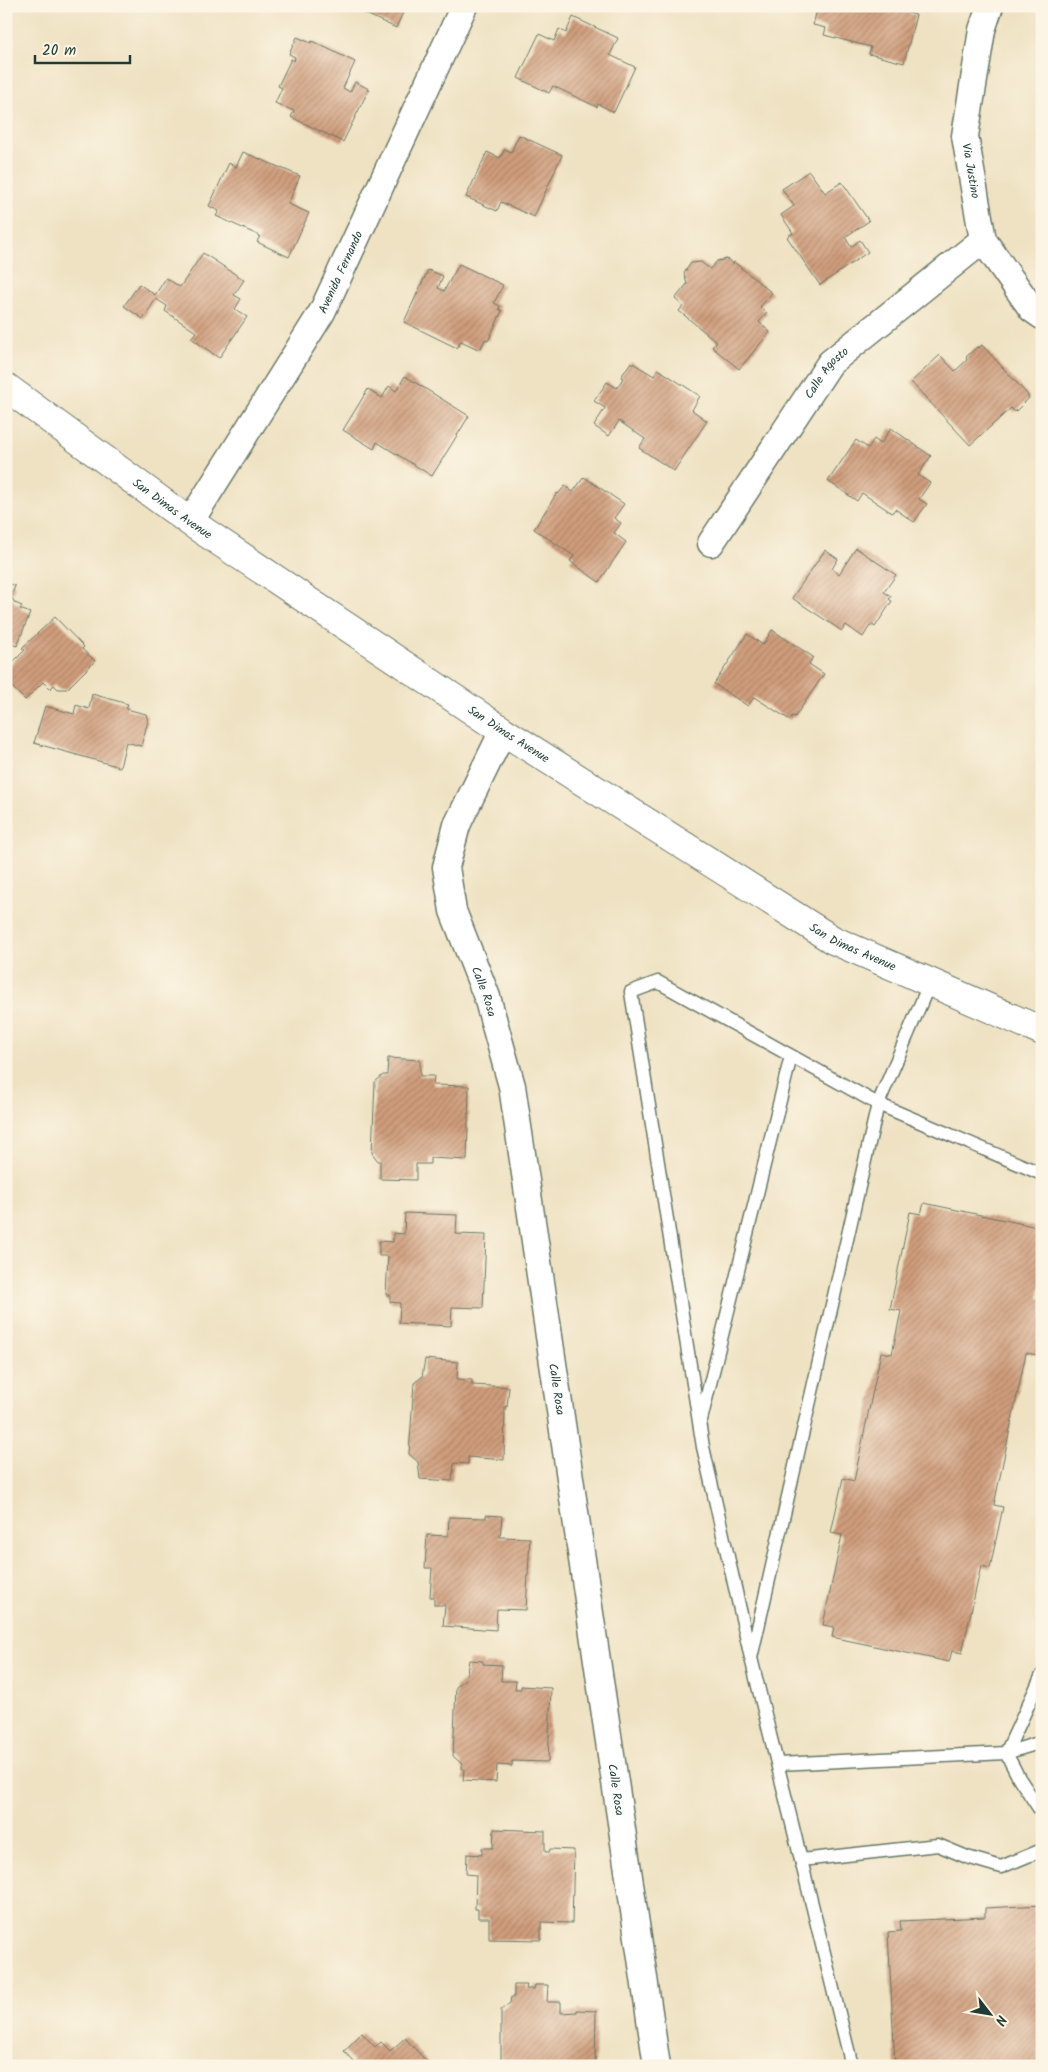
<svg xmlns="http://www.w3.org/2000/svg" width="1048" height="2072" viewBox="0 0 1048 2072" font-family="Kalam,sans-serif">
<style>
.building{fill:url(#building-hatch)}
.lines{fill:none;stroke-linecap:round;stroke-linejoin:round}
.service-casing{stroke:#687766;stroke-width:15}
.minor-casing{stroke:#687766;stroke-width:29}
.tertiary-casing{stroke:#687766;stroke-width:30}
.service{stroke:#fff;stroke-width:12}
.minor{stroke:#fff;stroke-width:26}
.tertiary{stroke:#fff;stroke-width:28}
.labels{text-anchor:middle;stroke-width:5;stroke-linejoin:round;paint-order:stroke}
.street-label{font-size:12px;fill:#1f3d34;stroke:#fcf5e5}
</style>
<defs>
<pattern id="building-hatch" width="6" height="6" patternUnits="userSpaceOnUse" patternTransform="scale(1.25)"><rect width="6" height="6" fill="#d09d7c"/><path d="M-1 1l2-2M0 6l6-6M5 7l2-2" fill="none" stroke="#a88166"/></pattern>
</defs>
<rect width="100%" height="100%" fill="#fcf5e5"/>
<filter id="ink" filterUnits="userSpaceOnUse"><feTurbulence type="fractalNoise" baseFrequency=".02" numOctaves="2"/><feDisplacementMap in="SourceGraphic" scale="10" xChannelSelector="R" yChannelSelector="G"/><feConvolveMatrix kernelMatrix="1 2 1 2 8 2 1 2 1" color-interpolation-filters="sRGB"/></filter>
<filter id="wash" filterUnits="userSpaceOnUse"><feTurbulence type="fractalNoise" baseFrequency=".0096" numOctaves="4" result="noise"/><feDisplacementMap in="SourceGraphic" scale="20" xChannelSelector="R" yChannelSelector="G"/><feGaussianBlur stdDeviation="1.12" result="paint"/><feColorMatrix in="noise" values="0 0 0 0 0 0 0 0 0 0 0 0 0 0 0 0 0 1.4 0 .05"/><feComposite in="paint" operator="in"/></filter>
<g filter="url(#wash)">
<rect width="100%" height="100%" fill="#efe2c3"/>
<g id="blocks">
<!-- building -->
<g class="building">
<polygon points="368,6 406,6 396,28 364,13"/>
<polygon points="818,6 902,6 901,11 916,15 904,63 869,54 871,47 824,35 826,28 813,25"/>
<polygon points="573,17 618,38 610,55 635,67 614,112 598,104 597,107 553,86 549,93 518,78 539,34 554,41 559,29 566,33"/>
<polygon points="297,37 311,43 312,41 355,62 343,88 350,92 355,82 369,89 343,142 291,117 294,111 275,103 282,88 278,86 291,59 294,61 295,57 289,54"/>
<polygon points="519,135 562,155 534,217 501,202 497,211 466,197 487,152 500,158 505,149 511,152"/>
<polygon points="243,152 300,176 288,204 309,213 289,257 257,242 260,236 216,216 219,211 209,206 229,163 236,167"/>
<polygon points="809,171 825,193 842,182 869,221 845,237 851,247 860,240 868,252 820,285 787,237 793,233 781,215 794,206 782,189"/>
<polygon points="203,253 244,280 234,295 241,299 235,309 247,317 219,358 191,338 196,332 165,311 167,306 156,299 143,319 124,306 139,284 155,295 166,278 180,287"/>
<polygon points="727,259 733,264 734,262 772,293 760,307 767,313 759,322 770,332 739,369 712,347 717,342 679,311 683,306 675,299 687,284 684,273 691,263 701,262 710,269 717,261"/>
<polygon points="459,264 503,285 494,303 500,306 499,309 502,311 488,341 485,339 480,350 461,341 457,348 404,322 428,270 443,276 438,288 444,291"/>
<polygon points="982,345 1027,394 1029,398 1015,412 1011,408 970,445 911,382 940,355 955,371 967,360 966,357 978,346 979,348"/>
<polygon points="631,362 654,376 658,369 700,396 692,410 707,421 674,471 639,448 645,439 619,421 609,436 594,426 605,408 594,401 607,382 617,388 623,378 621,377"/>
<polygon points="405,376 469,416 432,476 377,442 374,449 343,430 368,389 382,398 389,386 396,391"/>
<polygon points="891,428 931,456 918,475 930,483 919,499 927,504 914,522 895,509 892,513 862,493 857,501 828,481 856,440 868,448 874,439 881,444"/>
<polygon points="584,477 624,504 614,518 621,523 614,533 626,542 599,582 570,561 574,556 534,529 557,493 558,494 565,486 573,492"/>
<polygon points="856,548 896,575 884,592 891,596 889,599 892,601 875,627 871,624 863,637 846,625 842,631 792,598 825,550 838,559 832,569 839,574"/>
<polygon points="6,582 15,586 11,597 15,603 22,606 20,609 30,613 17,646 6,642"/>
<polygon points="55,617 84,647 82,649 95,661 67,689 58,689 54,685 50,689 43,682 25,700 6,681 6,665 8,664 9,666 25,650 22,648"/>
<polygon points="772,630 813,657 809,664 824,674 795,717 792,716 790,720 754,697 748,706 714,684 747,634 763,645"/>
<polygon points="92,694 128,704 126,709 146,714 148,721 141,746 126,742 120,767 34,743 45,706 74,714 76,705 89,709"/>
<polygon points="388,1058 420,1060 420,1076 434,1076 433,1085 469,1086 467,1160 430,1158 430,1164 416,1164 416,1180 380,1179 380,1161 378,1161 372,1153 375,1082 383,1075 387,1075"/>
<polygon points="924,1203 1042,1228 1040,1240 1042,1240 1042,1279 1038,1298 1042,1299 1042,1336 1038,1355 1026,1353 994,1505 1003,1507 990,1568 981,1566 962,1653 952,1651 949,1662 832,1637 834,1627 823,1625 842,1535 831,1533 843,1478 854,1481 881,1352 892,1354 901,1311 890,1309 910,1212 921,1214"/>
<polygon points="405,1213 457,1215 456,1234 486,1235 483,1308 452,1307 451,1326 399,1323 400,1303 390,1302 390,1295 386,1295 388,1256 379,1256 379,1241 393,1242 393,1233 404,1234"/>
<polygon points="425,1359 458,1362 457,1379 472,1380 472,1385 509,1387 507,1407 505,1406 504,1460 468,1457 468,1464 454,1463 452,1481 420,1479 418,1462 409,1454 414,1383 422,1377"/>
<polygon points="486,1515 502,1516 500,1537 530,1538 526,1610 497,1609 496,1630 443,1626 445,1605 434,1605 434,1597 430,1597 432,1568 425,1568 427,1535 448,1536 449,1517 486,1518"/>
<polygon points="469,1660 483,1661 483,1664 502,1665 501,1681 516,1681 515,1689 521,1689 521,1686 551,1688 548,1762 512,1761 512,1766 497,1765 496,1782 463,1780 464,1769 462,1769 462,1764 453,1756 456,1687 466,1679"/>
<polygon points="494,1829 545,1831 545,1852 549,1852 550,1849 574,1850 572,1923 541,1922 541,1940 489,1939 489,1918 478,1918 478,1909 475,1909 476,1875 466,1874 467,1854 482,1855 482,1848 493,1848"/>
<polygon points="1042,1905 1042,2066 895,2066 888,1932 901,1931 900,1921 985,1917 985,1908"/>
<polygon points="514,1985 527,1985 526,1989 534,1989 535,1985 548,1985 547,2002 561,2002 561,2013 577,2012 577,2010 596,2011 595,2066 501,2066 501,2010 510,2003 511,1997 514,1997"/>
<polygon points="362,2033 375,2047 381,2042 390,2051 405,2038 431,2066 349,2066 354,2062 344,2051"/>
</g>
</g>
</g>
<g filter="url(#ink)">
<use href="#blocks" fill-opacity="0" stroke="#687766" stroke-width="1"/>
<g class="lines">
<defs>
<g id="service">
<polyline points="701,1420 791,1056"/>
<polyline points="751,1658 703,1447 631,992 658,982 878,1104 1042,1174"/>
<polyline points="1006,1753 1042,1675"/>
<polyline points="1006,1753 1019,1778 1042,1813"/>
<polyline points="778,1764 1006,1753 1042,1742"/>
<polyline points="801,1860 938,1845 967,1857 1001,1867 1042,1850"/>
<polyline points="852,2066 751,1658 878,1104 930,982"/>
</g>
<g id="minor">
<path id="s1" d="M990,6L982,30L965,136L983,240L1032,309L1042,316"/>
<path id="s2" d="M190,522L322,312L464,6"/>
<path id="s3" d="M711,543L830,363L983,240"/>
<path id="s4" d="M503,731L457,825L446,867L453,911L487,997L512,1086L657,2066"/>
</g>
<g id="tertiary">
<path id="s5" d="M6,387L190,522L503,731L833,940L1042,1031"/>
</g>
</defs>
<!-- service casing -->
<use href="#service" class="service-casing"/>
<!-- minor casing -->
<use href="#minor" class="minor-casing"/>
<!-- tertiary casing -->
<use href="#tertiary" class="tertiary-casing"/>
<!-- service -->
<use href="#service" class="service"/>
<!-- minor -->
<use href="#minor" class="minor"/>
<!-- tertiary -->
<use href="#tertiary" class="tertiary"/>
</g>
</g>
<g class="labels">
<!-- street labels -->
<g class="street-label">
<text dy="4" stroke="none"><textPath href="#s1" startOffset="168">Via Justino</textPath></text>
<text dy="4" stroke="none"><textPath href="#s2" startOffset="292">Avenida Fernando</textPath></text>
<text dy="4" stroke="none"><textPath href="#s3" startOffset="206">Calle Agosto</textPath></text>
<text dy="4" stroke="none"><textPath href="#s5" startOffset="206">San Dimas Avenue</textPath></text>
<text dy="4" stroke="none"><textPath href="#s5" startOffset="611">San Dimas Avenue</textPath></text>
<text dy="4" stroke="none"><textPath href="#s5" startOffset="1016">San Dimas Avenue</textPath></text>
<text dy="4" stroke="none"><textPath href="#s4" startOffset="279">Calle Rosa</textPath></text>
<text dy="4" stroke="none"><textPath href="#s4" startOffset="684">Calle Rosa</textPath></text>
<text dy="4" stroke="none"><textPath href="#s4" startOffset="1089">Calle Rosa</textPath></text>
</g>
</g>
<!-- margin -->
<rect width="1048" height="2072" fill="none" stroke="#fcf5e5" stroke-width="25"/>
<!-- north arrow -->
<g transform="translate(990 2014) rotate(121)" stroke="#fcf5e5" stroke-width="4" paint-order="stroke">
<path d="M0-4L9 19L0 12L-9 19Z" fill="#1f3d34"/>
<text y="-8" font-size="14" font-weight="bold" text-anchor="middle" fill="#1f3d34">N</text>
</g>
<!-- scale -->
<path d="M35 55v8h95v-8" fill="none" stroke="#1f3d34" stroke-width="2.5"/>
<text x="42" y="55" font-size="15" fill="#1f3d34" stroke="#fcf5e5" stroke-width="4" paint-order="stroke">20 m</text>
</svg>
